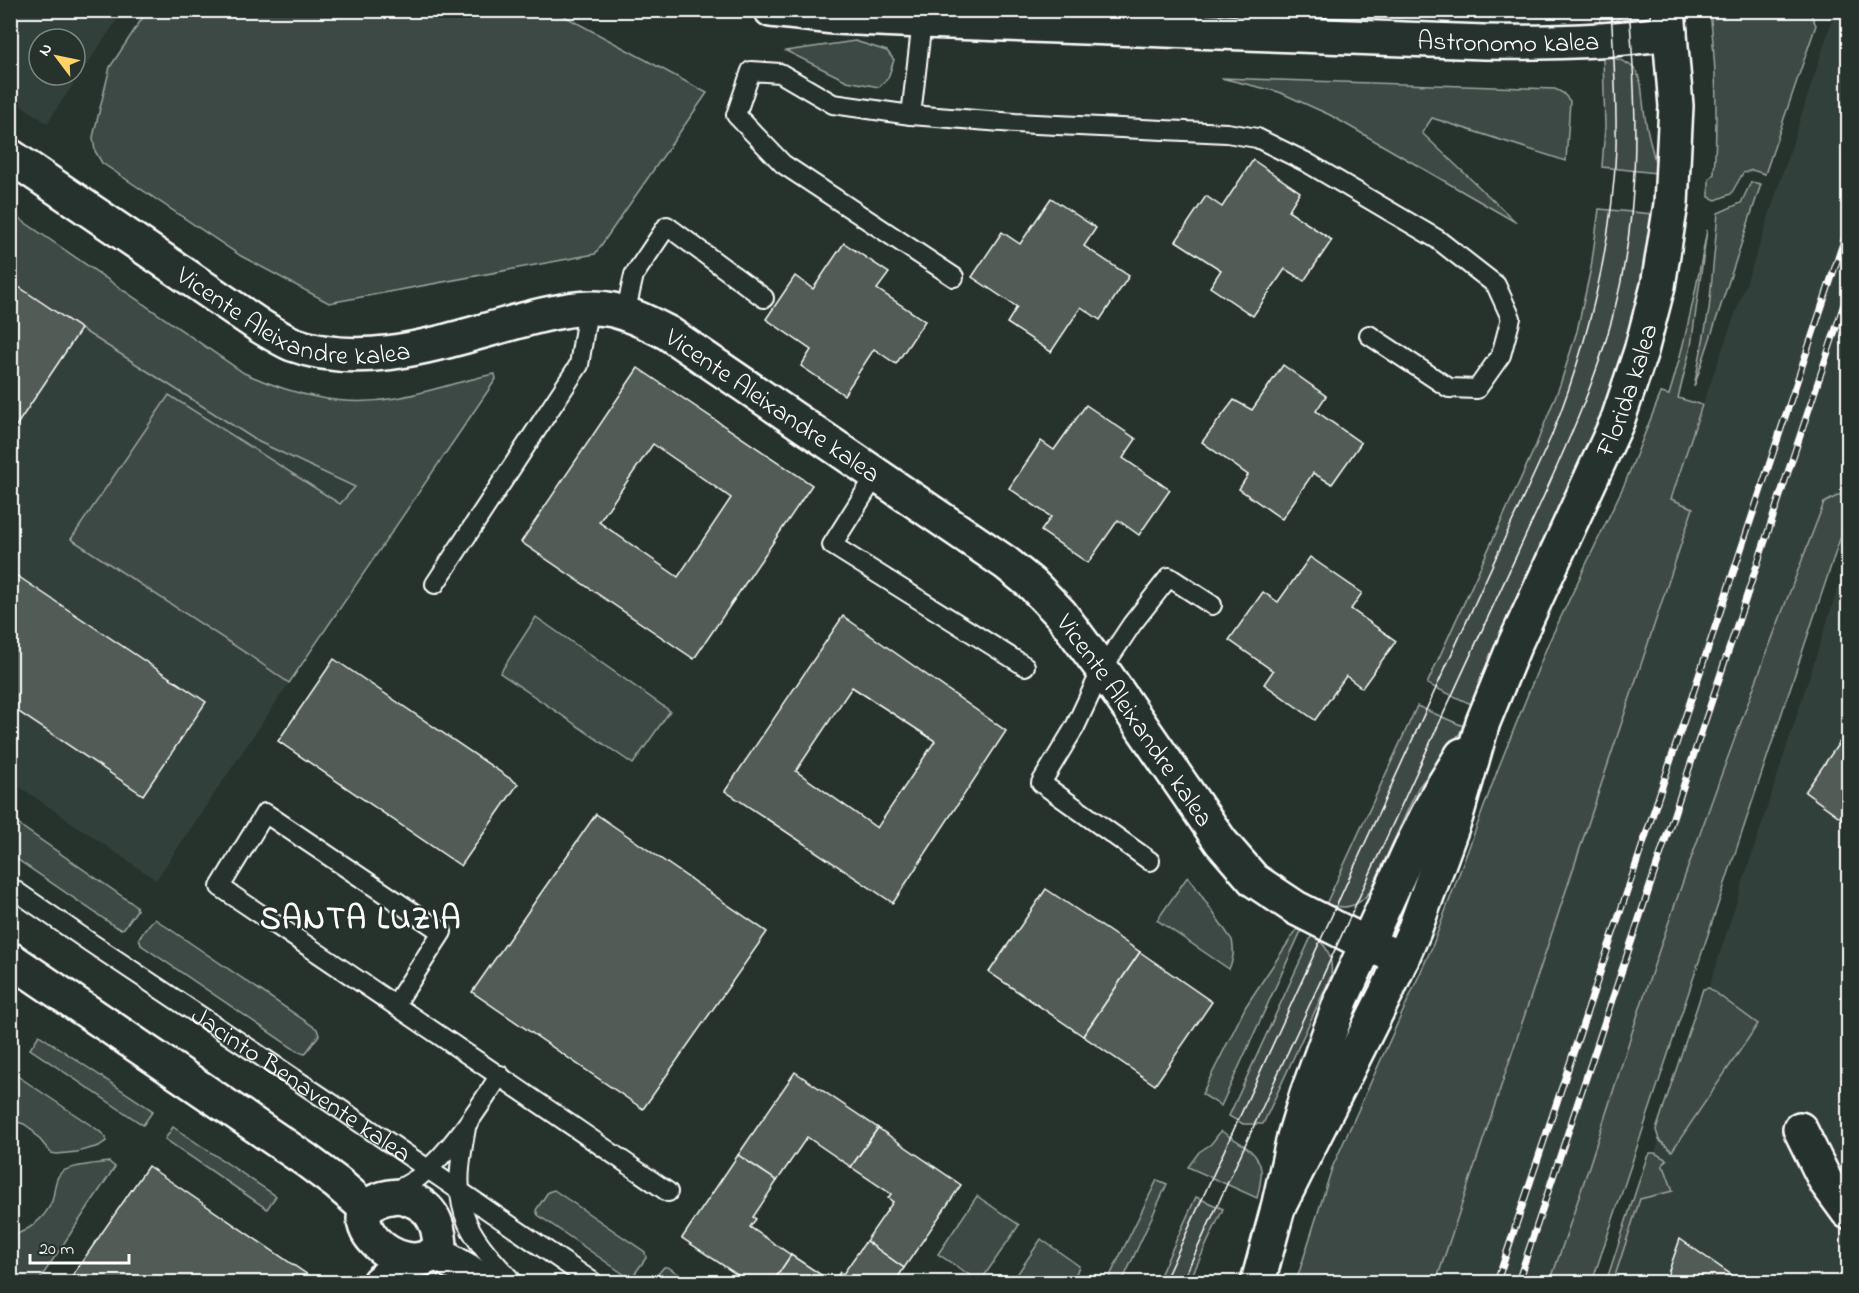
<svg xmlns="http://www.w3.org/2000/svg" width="1859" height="1293" viewBox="0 0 1859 1293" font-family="'Indie Flower',sans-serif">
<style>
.built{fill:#333f3a;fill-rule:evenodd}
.green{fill:#3e4944;stroke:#9ea4a2;stroke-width:1.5}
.building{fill:#515c57;stroke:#fff;stroke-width:1.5;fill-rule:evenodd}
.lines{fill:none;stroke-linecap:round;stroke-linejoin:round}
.lane-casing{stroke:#fff;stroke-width:22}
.street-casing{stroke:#fff;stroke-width:38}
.secondary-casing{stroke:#fff;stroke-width:38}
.primary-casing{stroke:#fff;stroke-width:38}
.lane{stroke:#26332d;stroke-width:18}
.street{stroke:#26332d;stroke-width:33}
.secondary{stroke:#26332d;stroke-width:33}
.primary{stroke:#26332d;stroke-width:33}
.tram{stroke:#fff;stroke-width:1.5}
.rail-casing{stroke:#fff;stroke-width:7}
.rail{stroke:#26332d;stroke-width:4.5;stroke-dasharray:14;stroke-linecap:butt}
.labels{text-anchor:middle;stroke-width:4.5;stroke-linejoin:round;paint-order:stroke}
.street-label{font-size:26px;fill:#fff;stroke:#26332d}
.district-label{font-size:32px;font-weight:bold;letter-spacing:1.5px;fill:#fff;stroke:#26332d}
</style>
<rect width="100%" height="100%" fill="#26332d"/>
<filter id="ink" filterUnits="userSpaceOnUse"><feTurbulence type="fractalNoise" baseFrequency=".0167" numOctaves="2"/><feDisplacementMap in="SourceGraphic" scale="12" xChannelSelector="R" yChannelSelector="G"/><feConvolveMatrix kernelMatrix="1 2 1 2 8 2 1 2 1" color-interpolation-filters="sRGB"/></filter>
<g filter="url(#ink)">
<!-- built -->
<g class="built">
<path d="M16,11H123L47,123L11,98V19ZM39,39H75V75H39Z"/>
<polygon points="1835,11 1848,11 1848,490 1824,503 1735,733 1664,935 1578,1205 1550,1282 1436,1282 1692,508 1671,499 1695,426 1759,247"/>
<polygon points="11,213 244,373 269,384 295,393 325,400 360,403 397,398 483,376 289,683 156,880 11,781"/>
<polygon points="1848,557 1848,1282 1613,1282 1659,1140 1656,1130 1703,989 1709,987"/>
</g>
<!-- green -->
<g class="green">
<polygon points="147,11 555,11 707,93 595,254 329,303 241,256 102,163 95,151 93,137 110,67"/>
<polygon points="1599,11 1599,10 1627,11 1616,20 1600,23"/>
<path d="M1710,11H1809L1816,25L1765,174L1752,170L1743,173L1731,194L1716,200L1709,197V179L1714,174C1718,119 1716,65 1710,11Z"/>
<polygon points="855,41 887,51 894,60 888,78 879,87 847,81 786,51"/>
<path d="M1610,57C1645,65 1640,82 1644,110C1646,129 1652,148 1656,166V173L1602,167L1605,127L1603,58Z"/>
<polygon points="1221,78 1555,89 1563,93 1570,101 1566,161 1432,118 1422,133 1517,223 1330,115 1279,92"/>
<polygon points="1751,182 1761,184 1694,387 1709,310 1718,213 1741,203"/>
<polygon points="1599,209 1653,214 1646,262 1637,307 1625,349 1607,400 1590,444 1483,673 1471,704 1427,684 1536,445 1560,385 1577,331 1591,268"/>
<path d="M11,213L244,373C293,395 343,408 396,398C430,392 462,380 495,374L496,379L289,683L246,653L71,539L169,395L340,504L355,487L259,442L81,329L13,284L11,287Z"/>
<path d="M1707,230L1691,346L1678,398L1702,405L1671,499L1693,508L1436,1282H1296L1332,1168L1432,947L1498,769L1548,644L1625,483L1661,393L1669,395C1686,340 1697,286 1707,230Z"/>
<path d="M1848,490V515L1592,1282H1550C1591,1167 1625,1049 1665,933C1715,788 1769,645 1824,503Z"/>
<polygon points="536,617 670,711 633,764 500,673"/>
<path d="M1417,706L1463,726L1460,733L1418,788L1371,890C1360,906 1345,911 1326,904Z"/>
<polygon points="15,824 19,825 136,906 137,910 124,928 121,929 116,927 11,855 11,828"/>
<path d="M1188,876L1232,940C1234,951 1234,959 1229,969L1157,920Z"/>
<polygon points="155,919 317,1029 319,1035 305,1054 297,1051 141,945 139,938 151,922"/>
<polygon points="1297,929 1301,931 1221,1106 1202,1094 1246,1006"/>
<path d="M1312,935C1328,945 1333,958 1331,976L1263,1124H1243L1229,1116Z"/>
<polygon points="1709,988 1758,1024 1672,1151 1659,1140 1656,1130 1703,989"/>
<polygon points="39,1035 153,1111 143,1125 30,1049"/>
<polygon points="10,1071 98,1130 106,1137 106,1141 99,1146 77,1152 57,1154 51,1153 31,1129 24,1124 11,1120"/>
<polygon points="173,1127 276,1196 267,1209 165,1139"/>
<path d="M1221,1131C1236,1141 1259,1150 1261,1170C1262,1179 1259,1189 1257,1198L1188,1167L1199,1152L1211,1144Z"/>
<polygon points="1650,1153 1655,1153 1667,1160 1662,1166 1665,1169 1673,1191 1640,1199 1613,1282 1606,1282 1647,1157"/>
<path d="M109,1162L115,1167L38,1282H11V1236C28,1231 45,1219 52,1201C55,1192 54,1177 63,1171C73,1166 99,1163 109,1162Z"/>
<polygon points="1157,1180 1167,1184 1122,1282 1107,1282"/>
<polygon points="554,1190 645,1252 646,1258 633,1276 628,1277 622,1273 538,1215 536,1210 548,1192"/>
<polygon points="977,1196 1019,1225 980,1282 938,1254"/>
<polygon points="1196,1197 1223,1209 1189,1282 1157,1282"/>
<polygon points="1041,1239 1079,1266 1073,1282 1012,1282"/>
<polygon points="664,1267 668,1267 690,1282 651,1282"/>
</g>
<!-- building -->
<g class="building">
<polygon points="1253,160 1300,192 1288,211 1332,240 1304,281 1285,269 1253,316 1210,287 1221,270 1176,241 1206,196 1222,207"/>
<polygon points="1051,198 1096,228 1084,246 1129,276 1100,320 1081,307 1051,352 1007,323 1017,307 972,277 1002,232 1020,244"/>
<polygon points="844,243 889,273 877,289 925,321 896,364 874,349 844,395 801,366 811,350 766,319 795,276 813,289"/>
<polygon points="13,283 81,329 10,435 10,287"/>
<polygon points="1283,365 1326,396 1316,411 1361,443 1332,484 1313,473 1282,519 1239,489 1248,475 1202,442 1234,400 1252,410"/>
<path d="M638,368L812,485L694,659L521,542ZM653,444L731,498L678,577L599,522Z"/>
<polygon points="1086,405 1136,439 1123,458 1170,490 1139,535 1118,520 1088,563 1041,531 1051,517 1009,488 1041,441 1054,450"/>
<polygon points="1310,557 1362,593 1351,609 1396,641 1362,688 1346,676 1315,720 1264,684 1273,671 1229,640 1263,592 1278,602"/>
<polygon points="10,571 206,702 143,795 10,706"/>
<path d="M843,616L1006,731L893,903L725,791ZM852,687L935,741L877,828L796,771Z"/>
<polygon points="334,659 518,784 461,866 278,741"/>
<polygon points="1848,730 1848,823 1805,792"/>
<polygon points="596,814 767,932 643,1109 472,992"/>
<polygon points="1046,889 1140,952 1083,1036 989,972"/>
<polygon points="1140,952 1212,1002 1155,1085 1083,1036"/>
<polygon points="795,1072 878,1128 851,1167 807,1137 777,1181 738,1155"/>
<polygon points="878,1128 961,1185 904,1268 866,1241 893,1202 888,1198 891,1194 851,1167"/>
<polygon points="738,1155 777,1181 753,1217 756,1219 750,1227 791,1255 773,1282 748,1282 682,1238"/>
<polygon points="148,1166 314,1279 311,1282 68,1282"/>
<polygon points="1680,1239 1742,1282 1665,1282"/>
<polygon points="866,1241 904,1268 895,1282 833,1282 840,1272 843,1274"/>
<polygon points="791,1255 832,1282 773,1282"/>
</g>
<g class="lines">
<defs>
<g id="lane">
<polyline points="922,21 911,115 833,104 780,73 751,71 736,115 783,164 954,277"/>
<polyline points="911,115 1015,123 1227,133 1257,138 1306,162 1437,239 1496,285 1511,318 1501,355 1477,389 1449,388 1369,335"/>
<polyline points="625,314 634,275 667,226 764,298"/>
<polyline points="876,475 832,545 1025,666"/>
<polyline points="435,584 579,365 588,309"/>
<polyline points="1150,861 1041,783 1075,727 1102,669 1132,624 1169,577 1212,605"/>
<path id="s1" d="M10,887L91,943L340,1109L593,1282"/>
<path d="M395,1005L442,932L265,813L220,887C370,988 520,1089 668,1192"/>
<path d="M466,1128C460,1160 454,1193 468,1224C477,1244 498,1266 513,1282"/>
<path d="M391,1194C400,1188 411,1183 419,1177C453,1149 476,1112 500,1075"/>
</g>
<g id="street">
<path id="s2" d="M771,10L834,17L922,21L1484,42C1547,43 1609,42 1670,33"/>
<path id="s3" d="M10,156L260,326C270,332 281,339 292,344C367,372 450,339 523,320C548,313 588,304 613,310C633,315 650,324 668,333L1006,563L1033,585L1061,614L1102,669L1221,842L1254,880L1296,908L1367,944L1402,959"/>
<polyline points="1800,1129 1826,1182 1848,1212"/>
<polyline points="379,1282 403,1264"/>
</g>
<g id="secondary">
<path id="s4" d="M1278,1208L1388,989L1414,931L1456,816L1483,722L1514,646L1617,422L1641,351L1658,286L1671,204L1676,106L1668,10"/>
<polyline points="1258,1282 1278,1208 1294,1137 1307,1094 1342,998 1410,850 1438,794 1462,755"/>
</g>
<g id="primary">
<polyline points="10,959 306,1160 337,1183 366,1208"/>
<path d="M399,1196C428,1202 439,1218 440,1247C404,1293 315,1202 399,1196Z"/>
<polyline points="436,1253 468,1271 483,1282"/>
</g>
</defs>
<!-- lane casing -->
<use href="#lane" class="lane-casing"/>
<!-- street casing -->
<use href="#street" class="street-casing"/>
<!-- secondary casing -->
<use href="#secondary" class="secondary-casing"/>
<!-- primary casing -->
<use href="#primary" class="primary-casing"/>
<!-- lane -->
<use href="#lane" class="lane"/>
<!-- street -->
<use href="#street" class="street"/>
<!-- secondary -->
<use href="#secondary" class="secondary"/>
<!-- primary -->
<use href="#primary" class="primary"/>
<!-- tram -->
<g class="tram">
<path d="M1164,1282L1551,437C1588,344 1612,248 1616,148C1617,102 1614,56 1611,10"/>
<path d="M1182,1282L1541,502C1568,442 1595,383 1612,319C1640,217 1638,115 1629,10"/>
</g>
<defs>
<g id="rail">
<polyline points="1497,1282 1848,228"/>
<polyline points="1518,1282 1848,292"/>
</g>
</defs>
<!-- rail casing -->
<use href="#rail" class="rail-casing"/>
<!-- rail -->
<use href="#rail" class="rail"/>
</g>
</g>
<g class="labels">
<!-- street labels -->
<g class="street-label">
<text dy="9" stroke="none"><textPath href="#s2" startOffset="738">Astronomo kalea</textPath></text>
<text dy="9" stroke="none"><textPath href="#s3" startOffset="332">Vicente Aleixandre kalea</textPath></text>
<text dy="9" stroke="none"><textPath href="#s4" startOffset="891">Florida kalea</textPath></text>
<text dy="9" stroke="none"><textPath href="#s3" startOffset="854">Vicente Aleixandre kalea</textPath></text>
<text dy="9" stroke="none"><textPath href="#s3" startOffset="1340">Vicente Aleixandre kalea</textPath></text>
<text dy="9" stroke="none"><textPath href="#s1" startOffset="352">Jacinto Benavente kalea</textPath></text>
</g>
<!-- district labels -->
<g class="district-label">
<text x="361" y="928">SANTA LUZIA</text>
</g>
</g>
<!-- margin -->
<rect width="1859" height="1293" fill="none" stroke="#26332d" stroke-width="36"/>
<rect x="18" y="18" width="1823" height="1257" fill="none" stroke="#fff" stroke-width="2" filter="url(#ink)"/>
<!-- north arrow -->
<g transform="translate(57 57) rotate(302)"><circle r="28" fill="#26332d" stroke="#7d8581" stroke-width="1.5"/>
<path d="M0-4.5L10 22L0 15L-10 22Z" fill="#ffd166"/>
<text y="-9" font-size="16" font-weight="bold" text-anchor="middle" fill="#ffffff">N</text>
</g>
<!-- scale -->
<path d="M30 1254v9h99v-9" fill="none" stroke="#ffffff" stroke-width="3"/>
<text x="39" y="1254" font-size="18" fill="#ffffff" stroke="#26332d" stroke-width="4.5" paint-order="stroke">20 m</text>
</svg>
